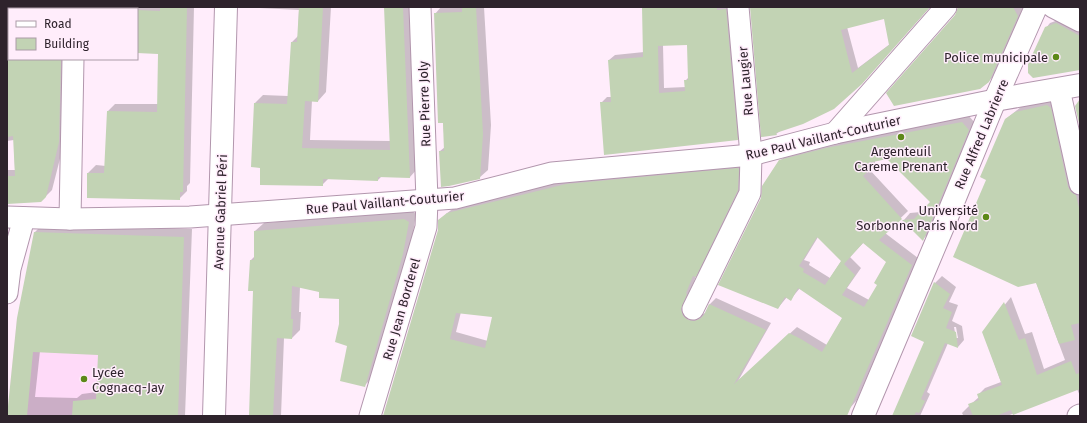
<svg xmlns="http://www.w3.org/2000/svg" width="1087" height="423" viewBox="0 0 1087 423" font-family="'Fira Sans',sans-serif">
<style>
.built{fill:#fedaf8}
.shadow{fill:#0003;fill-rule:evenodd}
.building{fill:#c2d3b4;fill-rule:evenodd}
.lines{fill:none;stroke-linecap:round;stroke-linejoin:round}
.minor-casing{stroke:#b296ad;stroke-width:23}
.major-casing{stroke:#b296ad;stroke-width:24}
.minor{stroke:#fff;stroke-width:21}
.major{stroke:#fff;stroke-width:22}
.poi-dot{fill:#5c8818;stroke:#ffedfb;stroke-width:1.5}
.labels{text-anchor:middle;stroke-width:3;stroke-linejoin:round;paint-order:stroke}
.poi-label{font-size:13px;fill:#2e232c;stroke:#ffedfb;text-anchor:end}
.street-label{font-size:13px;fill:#2e232c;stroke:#ffedfb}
</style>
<rect width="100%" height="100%" fill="#ffedfb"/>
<!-- built -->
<polygon class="built" points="17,318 159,335 155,416 7,416"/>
<!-- shadow -->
<g class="shadow">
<rect x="26" y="7" width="44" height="2"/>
<polygon points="114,7 194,7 190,183 187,186 187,191 179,199 88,173 96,165 106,166 108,111 115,104 158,104 159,53 137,52 137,9 112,9"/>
<polygon points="259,7 331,7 326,92 318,101 312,100 310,140 391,141 385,7 412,7 418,168 410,177 382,176 378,180 329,178 322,185 261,167 255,103 263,95 288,96 292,42 298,36 299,10 259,8"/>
<polygon points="441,7 484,7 491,125 488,170 479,178 440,151 445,147 435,14"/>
<path d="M643,7H731L743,133L737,139L601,103L607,97H612L609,60L615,55L644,52ZM688,44L689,77L685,81L686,87L664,88L663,45Z"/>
<path d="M751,7H930L893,48L776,134L762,136ZM885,18L890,44L858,68L847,27Z"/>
<polygon points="965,7 1024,7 996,74 989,81"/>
<polygon points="1061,19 1080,30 1080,68 1046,28 1050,23"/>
<polygon points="7,41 9,41 9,59 67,59 66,135 52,190 41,201 7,202 7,170 15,170 14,140 7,141"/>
<polygon points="1054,99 1080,187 1080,396 1077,389 1007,416 961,416 963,415 962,413 970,405 979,397 978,395 985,388 1001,382 983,332 1011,297 1025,334 1032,332 1044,369 1065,360 1036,282 988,179 1006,119 1022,106"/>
<path d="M969,116L975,123L929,233L923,239L904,220L910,213L921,212L932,202L887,158L875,161V163L869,169L908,211L885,233L918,258L857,400L843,416H385L446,214L455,207L574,178L744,162V183L702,269L697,274L692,286L693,287L695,314L701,315L705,313L710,304L716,298L771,323L738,381L797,327L827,345L843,317L800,288L790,300L787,297L778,308L780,161L787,154ZM818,237L842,260L830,278L809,265L810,262L804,260ZM864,242L888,262L878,285L869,300L847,288L861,268L850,257ZM461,312L493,316L488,341L456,332Z"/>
<polygon points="412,211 416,214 411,246 372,378 364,386 340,324 340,298 320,291 300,287 299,312 301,312 300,330 292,338 284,338 281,416 250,416 254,290 251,260 255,256 255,231 264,223"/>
<path d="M43,224L192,229L185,416H8L35,232ZM40,351L99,354L97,392L82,394L77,398L35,397Z"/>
<path d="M942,276L956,287L949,302L958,305L952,321L962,326L964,340L958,347L948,343L927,392L930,394L920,416H896L926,341L935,283ZM954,327H956L958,338H956Z"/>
</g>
<!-- building -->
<g class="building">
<polygon points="160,7 187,7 183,192 180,192 180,200 87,198 87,173 104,173 107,111 157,112 158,54 137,53 137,10 160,11"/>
<polygon points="299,7 323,7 318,102 305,101 302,148 390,150 384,7 403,7 410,178 378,177 378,181 323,179 323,186 260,185 260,168 251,167 254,103 287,104 291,42 297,42"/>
<polygon points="462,7 476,7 483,134 480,179 449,186 441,187 439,151 444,151 443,123 438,123 434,13 462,12"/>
<path d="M642,7H717V10L726,9L738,140L604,155L600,102H611L608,60L643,57ZM687,45L688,80H684L685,91L659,93L658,46Z"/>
<path d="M750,7H930L862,84L834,109L803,124L776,133L777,135L761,137ZM884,19L889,45L852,73L841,30Z"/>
<polygon points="958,7 1013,7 1018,16 989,82 980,89 894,106 886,93 955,15"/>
<polygon points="1056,23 1080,36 1080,70 1033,78 1028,73 1028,64 1045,27"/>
<polygon points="7,59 61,59 59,142 46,197 41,202 7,204 7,176 15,176 13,136 7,137"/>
<polygon points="1080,99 1080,128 1075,106"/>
<polygon points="1047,105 1051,108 1068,187 1071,192 1076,195 1080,212 1080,323 1071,325 1075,340 1059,344 1036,283 1018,287 953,257 986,180 980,177 1005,119 1015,112"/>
<path d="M962,122L969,130L923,241L902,220L914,219L930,202L887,159L868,163L869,170L863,176L902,219L879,240L912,265L847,416H383L438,230V220L447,213L566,184L737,168L739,169L738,190L696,277L693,276L686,293L687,294L681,309L683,316L688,320L694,321L700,319L704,315L709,304L766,330L734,384L789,333L801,339L822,352L842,318L798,288L791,301L785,297L778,309L718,285L761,198L762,186L779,160L826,148ZM817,237L841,261L825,285L803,272L804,269L799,266ZM863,243L886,262L874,283L877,285L864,307L842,295L855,275L844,264ZM456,313L492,317L485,348L450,339Z"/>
<polygon points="404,219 409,222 403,254 365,387 340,381 347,346 335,342 339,324 339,299 319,298 319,292 292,286 291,319 293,319 292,339 277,338 273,416 249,416 253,291 248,291 250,260 254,260 254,231"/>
<polygon points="34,232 184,237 178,416 72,416 73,401 96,399 98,355 33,352 27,416 7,416 17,318"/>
<polygon points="934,282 950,294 943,308 952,312 946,328 956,332 958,348 945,343 921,399 925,401 919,413 916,412 914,416 892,416 924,342 911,336"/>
<polygon points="1004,302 1019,340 1025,338 1037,375 1071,361 1076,374 1080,373 1080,389 1013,415 1011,410 996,416 973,416 968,404 979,400 977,394 1002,385 982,332"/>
</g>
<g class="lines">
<defs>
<g id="minor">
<polyline points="1053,7 1080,21"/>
<polyline points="73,9 73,7"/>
<polyline points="1059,89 1080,184"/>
<polyline points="835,133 946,7"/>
<polyline points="7,217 70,219 190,217 455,198 552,173 751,155 835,133 995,100"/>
<polyline points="70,219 73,59"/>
<polyline points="7,293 10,269 24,218"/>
<polyline points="693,309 750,193 751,155 738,7"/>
<polyline points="370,416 426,227 427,200 420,7"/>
<polyline points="1078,416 1080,415"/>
</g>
<g id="major">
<polyline points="995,100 1080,85"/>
<polyline points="214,416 226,7"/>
<polyline points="863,416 947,217 995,100 1036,7"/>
</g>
</defs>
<!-- minor casing -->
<use href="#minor" class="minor-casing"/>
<!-- major casing -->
<use href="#major" class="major-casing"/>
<!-- minor -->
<use href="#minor" class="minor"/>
<!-- major -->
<use href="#major" class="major"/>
</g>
<!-- markers -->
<g class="poi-dot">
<circle cx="1056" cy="57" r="4"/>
<circle cx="901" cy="137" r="4"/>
<circle cx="986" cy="217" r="4"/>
<circle cx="84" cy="379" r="4"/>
</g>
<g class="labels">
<!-- poi labels -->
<g class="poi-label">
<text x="1048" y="62">Police municipale</text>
<text x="901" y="156" text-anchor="middle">Argenteuil<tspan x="901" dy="15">Careme Prenant</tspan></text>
<text x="978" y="215">Université<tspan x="978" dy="15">Sorbonne Paris Nord</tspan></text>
<text x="92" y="377" text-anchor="start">Lycée<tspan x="92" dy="15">Cognacq-Jay</tspan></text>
</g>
<!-- street labels -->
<g class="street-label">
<text transform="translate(745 81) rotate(-95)" y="5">Rue Laugier</text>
<text transform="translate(424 104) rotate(-92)" y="5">Rue Pierre Joly</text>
<text transform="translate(981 134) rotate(-67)" y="5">Rue Alfred Labrierre</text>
<text transform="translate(823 137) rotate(-13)" y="5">Rue Paul Vaillant-Couturier</text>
<text transform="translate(385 202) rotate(-5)" y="5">Rue Paul Vaillant-Couturier</text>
<text transform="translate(220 212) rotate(-88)" y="5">Avenue Gabriel Péri</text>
<text transform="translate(401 309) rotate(-74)" y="5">Rue Jean Borderel</text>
</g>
</g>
<!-- border -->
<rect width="1087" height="423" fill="none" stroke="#2e232c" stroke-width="16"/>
<!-- legend -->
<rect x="8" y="8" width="130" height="52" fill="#ffedfb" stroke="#ab9ca8"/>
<rect x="16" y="21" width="20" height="6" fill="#ffffff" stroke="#ab9ca8"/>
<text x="44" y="28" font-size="12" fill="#2e232c">Road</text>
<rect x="16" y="38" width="20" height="12" fill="#c2d3b4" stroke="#ab9ca8"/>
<text x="44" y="48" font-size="12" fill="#2e232c">Building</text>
</svg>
